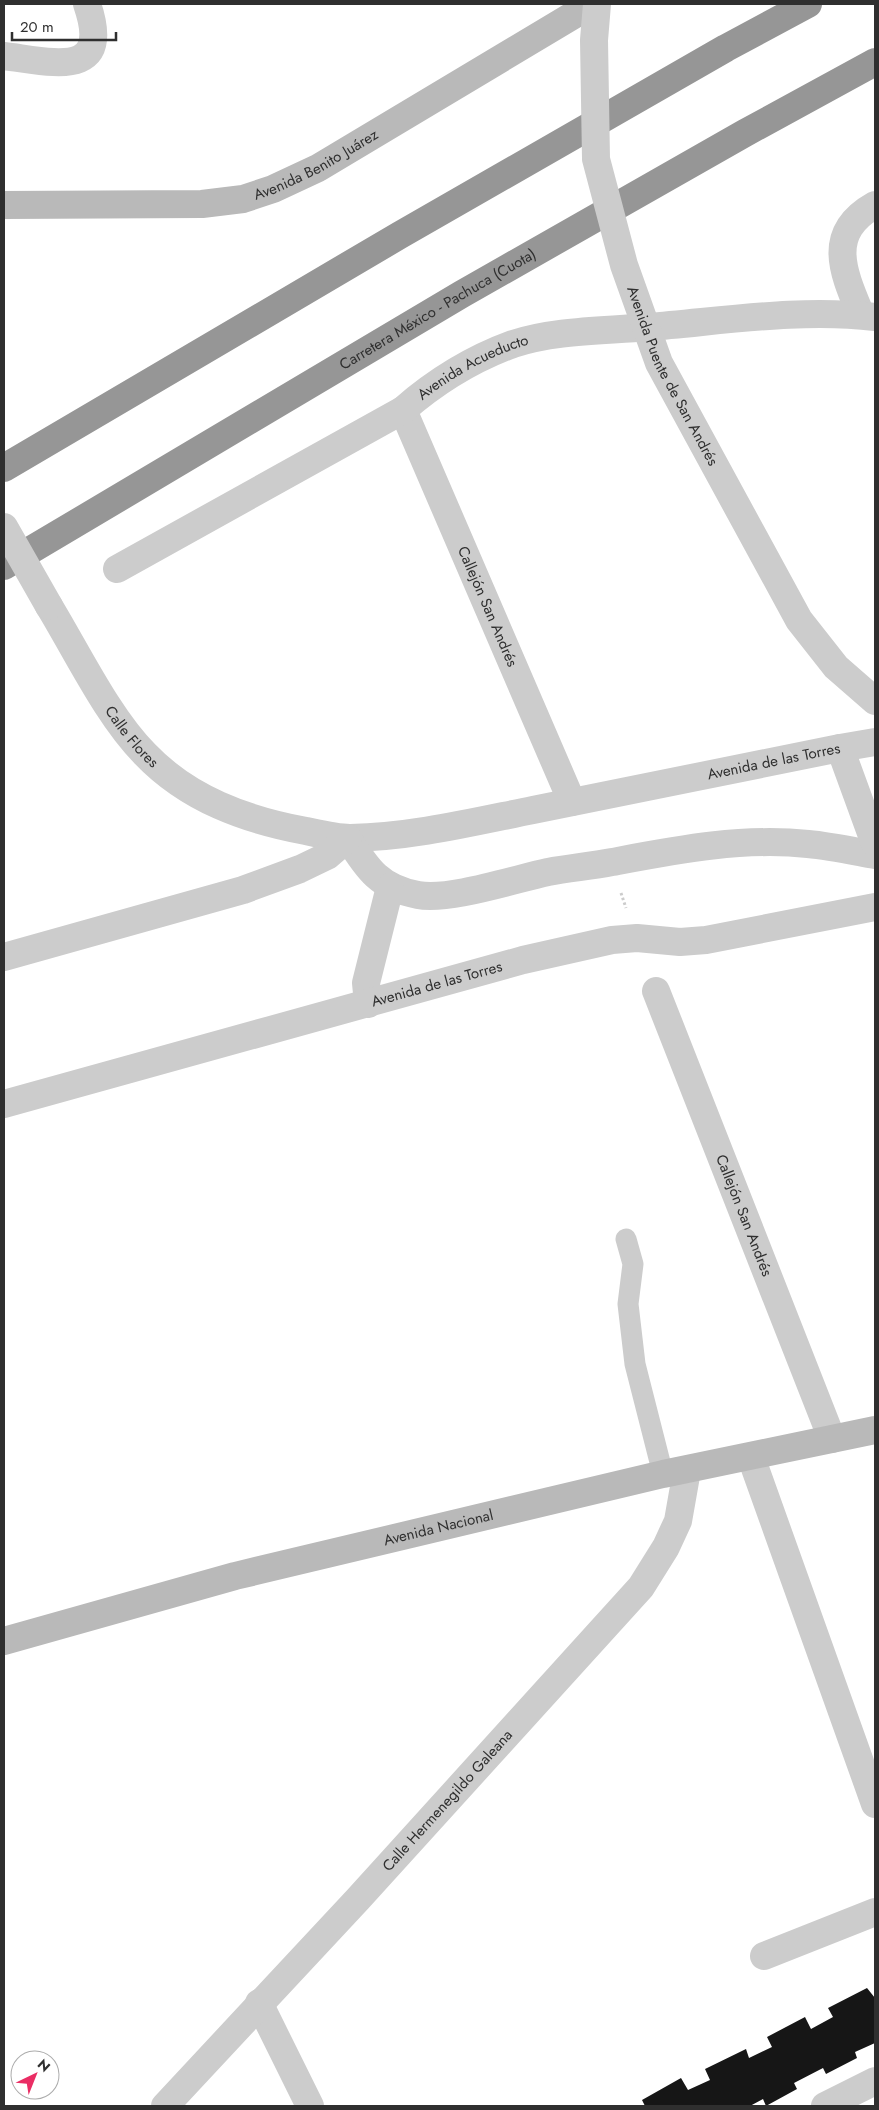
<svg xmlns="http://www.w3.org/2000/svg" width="879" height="2110" viewBox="0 0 879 2110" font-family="Jost,sans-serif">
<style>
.building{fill:#161616}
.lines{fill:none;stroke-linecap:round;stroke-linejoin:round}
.path{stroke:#ccc;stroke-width:3;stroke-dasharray:2.5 2.5;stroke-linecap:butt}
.service{stroke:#ccc;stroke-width:21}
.minor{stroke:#ccc;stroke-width:28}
.tertiary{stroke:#ccc;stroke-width:28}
.secondary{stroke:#b9b9b9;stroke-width:28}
.motorway{stroke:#969696;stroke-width:28}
.minor-bridge{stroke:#ccc;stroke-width:28}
.tertiary-bridge{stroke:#ccc;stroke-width:28}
.labels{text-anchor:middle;stroke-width:5;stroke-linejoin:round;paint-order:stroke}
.street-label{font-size:15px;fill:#2f2f2f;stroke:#fff}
</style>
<rect width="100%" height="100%" fill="#fff"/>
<!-- building -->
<polygon class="building" points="867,1988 875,1998 875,2043 855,2052 857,2058 826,2074 823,2068 794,2083 797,2089 766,2106 763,2099 750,2106 645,2106 642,2100 681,2078 688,2090 710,2080 705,2069 746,2049 749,2058 772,2047 767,2037 805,2017 811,2029 833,2017 828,2008"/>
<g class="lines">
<!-- path -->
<polyline class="path" points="621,893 626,908"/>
<!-- service -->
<polyline class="service" points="626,1239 633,1264 628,1304 635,1364 663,1474"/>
<!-- minor -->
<g class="minor">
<path d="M4,56C53,62 113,80 87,4"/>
<path d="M861,315C843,272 825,233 875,205"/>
<path id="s1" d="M403,410L572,802"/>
<path id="s2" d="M117,569L403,410C435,382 472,359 513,344C555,330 605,331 648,327C723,321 801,308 875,317"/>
<path id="s3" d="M49,606C77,652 108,717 145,754C188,799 246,820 306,831C320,834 336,838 350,838C412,837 473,822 533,810C636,790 737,768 840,748"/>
<path d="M348,838C367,869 380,888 418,895C449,901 515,879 548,872C570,868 591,866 612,862C676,850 742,837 808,844C830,846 853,851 875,855"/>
<polyline points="4,957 243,890 300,869 327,856 348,838"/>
<path id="s4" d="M656,991L832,1439"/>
<polyline points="368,1004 366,983 390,887"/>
<path id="s5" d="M4,1104L523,960L612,940L637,938L680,942L706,940L875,907"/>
<polyline points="751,1457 875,1804"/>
<polyline points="764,1956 875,1912"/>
<polyline points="259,2003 310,2106"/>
<path id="s6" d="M165,2106L358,1899L641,1587L666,1547L678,1521L687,1470"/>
<polyline points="825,2106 875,2081"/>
</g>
<!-- tertiary -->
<polyline class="tertiary" points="875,742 840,748 875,844"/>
<!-- secondary -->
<g class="secondary">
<path id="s7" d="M4,205L202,204L243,199L273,189L318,168L582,10L583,4"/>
<path id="s8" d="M4,1641L235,1576L663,1474L875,1430"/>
</g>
<!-- motorway -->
<g class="motorway">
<polyline points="4,468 400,235 726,48 808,4"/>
<path id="s9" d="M4,566L462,294L745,133L875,62"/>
</g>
<!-- minor-bridge -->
<polyline class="minor-bridge" points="4,527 49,606"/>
<!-- tertiary-bridge -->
<path class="tertiary-bridge" id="s10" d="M597,4L594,40L596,159L624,265L659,363L799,620L836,667L875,701"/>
</g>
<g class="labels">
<!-- street labels -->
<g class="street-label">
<text dy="5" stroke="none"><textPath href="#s7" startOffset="320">Avenida Benito Juárez</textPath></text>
<text dy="5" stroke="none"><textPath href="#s9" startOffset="504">Carretera México - Pachuca (Cuota)</textPath></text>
<text dy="5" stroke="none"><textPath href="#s2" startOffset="410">Avenida Acueducto</textPath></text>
<text dy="5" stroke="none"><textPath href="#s10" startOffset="386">Avenida Puente de San Andrés</textPath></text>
<text dy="5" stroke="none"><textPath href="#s1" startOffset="214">Callejón San Andrés</textPath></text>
<text dy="5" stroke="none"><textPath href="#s3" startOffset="155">Calle Flores</textPath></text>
<text dy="5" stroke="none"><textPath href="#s3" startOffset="834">Avenida de las Torres</textPath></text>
<text dy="5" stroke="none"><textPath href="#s5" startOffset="449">Avenida de las Torres</textPath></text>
<text dy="5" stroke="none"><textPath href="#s4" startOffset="241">Callejón San Andrés</textPath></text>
<text dy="5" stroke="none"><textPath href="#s8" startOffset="449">Avenida Nacional</textPath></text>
<text dy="5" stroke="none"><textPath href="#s6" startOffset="416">Calle Hermenegildo Galeana</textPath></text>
</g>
</g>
<!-- border -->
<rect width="879" height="2110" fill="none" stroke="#2f2f2f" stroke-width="10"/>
<!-- north arrow -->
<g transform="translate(35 2075) rotate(43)"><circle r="24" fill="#ffffff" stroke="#acacac"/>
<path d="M0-4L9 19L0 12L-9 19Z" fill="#ea2d64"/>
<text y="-8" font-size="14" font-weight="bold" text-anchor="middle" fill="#2f2f2f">N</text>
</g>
<!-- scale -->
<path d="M12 32v8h104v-8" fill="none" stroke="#2f2f2f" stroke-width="2.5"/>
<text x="20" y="32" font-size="15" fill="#2f2f2f" stroke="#ffffff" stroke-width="4" paint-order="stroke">20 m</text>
</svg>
